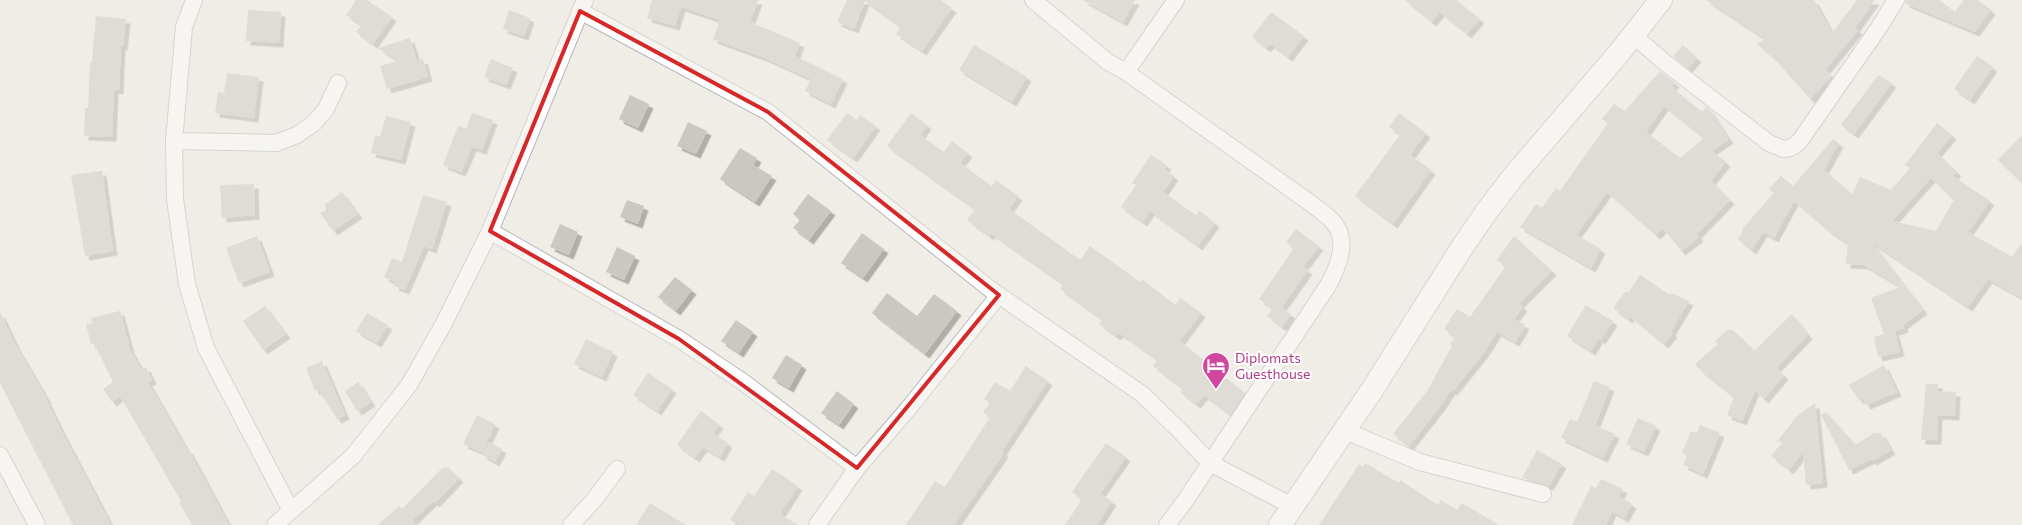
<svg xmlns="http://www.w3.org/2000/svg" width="2022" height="525" viewBox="0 0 2022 525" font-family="Commissioner,sans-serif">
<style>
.building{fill:#cac8c2;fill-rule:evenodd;filter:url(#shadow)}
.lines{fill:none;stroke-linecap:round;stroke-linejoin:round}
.street-casing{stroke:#b5b7bc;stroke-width:18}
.secondary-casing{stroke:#b6b9bf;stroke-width:24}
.street{stroke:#fff;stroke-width:16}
.secondary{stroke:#fff;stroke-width:22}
.marked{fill:none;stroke:#d62828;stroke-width:4;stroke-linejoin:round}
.labels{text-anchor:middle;stroke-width:4;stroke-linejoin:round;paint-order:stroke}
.hotel-label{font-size:14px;fill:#b23c85;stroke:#fff;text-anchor:start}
</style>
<defs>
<filter id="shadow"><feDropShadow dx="4.5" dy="4.5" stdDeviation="0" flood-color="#0004"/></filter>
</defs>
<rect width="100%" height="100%" fill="#efede5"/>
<!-- building -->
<g class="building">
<polygon points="356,0 367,0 392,17 373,44 356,32 362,25 346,15"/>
<polygon points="652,0 758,0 750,22 800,43 795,56 843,79 831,104 805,91 811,79 765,58 713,39 720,20 681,7 675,26 647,18"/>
<polygon points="847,0 940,0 952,8 922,51 896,34 901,27 865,1 854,29 837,22"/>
<polygon points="1083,0 1135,0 1123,22"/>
<polygon points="1405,0 1456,0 1480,19 1467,34 1440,12 1432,22"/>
<polygon points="1706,0 1814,0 1832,33 1857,0 1875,0 1855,28 1858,30 1825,70 1832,76 1810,99 1774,58 1757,44 1765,39"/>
<polygon points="1906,0 1939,0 1955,12 1964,0 1978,0 1991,10 1975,32 1905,3"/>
<polygon points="248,10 281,12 279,43 246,41"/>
<polygon points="509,10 530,18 524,36 503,29"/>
<polygon points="1271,12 1304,36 1288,57 1270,44 1266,48 1252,37"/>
<polygon points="96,16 126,19 123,46 121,46 119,90 114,89 112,137 84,136 85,108 88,108 90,62 92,62"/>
<polygon points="410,38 417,61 423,59 428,77 387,89 380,66 398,61 378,48"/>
<polygon points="974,45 1027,77 1012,102 959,70"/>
<polygon points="1683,45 1697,58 1688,68 1673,56"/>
<polygon points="1977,56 1993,67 1970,100 1954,89"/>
<polygon points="491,59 513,68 506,85 484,77"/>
<path d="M1660,71L1675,83L1672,86L1674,89L1702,112L1706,107L1709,109L1729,139L1712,151L1726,162L1711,181L1730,200L1697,234L1699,237L1681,251L1663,228L1656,235L1607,192L1576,235L1601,249L1591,268L1520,227L1536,204L1542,208L1556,188L1560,191L1608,123L1602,119L1614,104L1625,111ZM1664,106L1704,138L1680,158L1646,132Z"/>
<polygon points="227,73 259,77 254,118 215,113 218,92 224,93"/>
<polygon points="1878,75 1892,83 1854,134 1841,125"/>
<polygon points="630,95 649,104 638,128 619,119"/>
<polygon points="472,113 493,120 482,150 472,147 461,172 443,165 458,126 466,129"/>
<polygon points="847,113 857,120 860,115 876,126 853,158 827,140"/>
<polygon points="911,113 927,125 920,135 944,152 952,141 968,153 960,163 992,186 996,180 1018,196 1009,209 1080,260 1090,246 1140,282 1142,279 1175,305 1181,298 1201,313 1180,341 1245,393 1230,415 1204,395 1196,404 1180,392 1183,389 1153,366 1157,360 1129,339 1119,333 1116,336 1099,324 1103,320 1060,289 1063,284 991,233 990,236 967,220 975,209 887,146"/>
<polygon points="1399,113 1426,133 1410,155 1431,170 1393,224 1355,196 1400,135 1389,127"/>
<polygon points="386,116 411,122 401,160 371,153 375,135 380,137"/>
<polygon points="688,122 707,131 696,154 677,146"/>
<path d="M1937,123L1952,135L1937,153L1957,172L1953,176L1990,201L1968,232L2012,257L2022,242V298L1988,279L1968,307L1871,242L1923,310L1903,325L1904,328L1890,333L1895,332L1900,352L1878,357L1874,337L1884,334L1871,298L1901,287L1864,265L1846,264L1848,244L1829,231L1794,201L1774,238L1763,232L1752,250L1738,239L1743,230L1742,229L1774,193L1769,189L1781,176L1793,186L1833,139L1839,143L1824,170L1852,194L1860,177L1891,190L1910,168L1905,165ZM1931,178L1954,200L1936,231L1892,221Z"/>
<polygon points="2022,135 2022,183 1998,160"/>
<polygon points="740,148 757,158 753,165 772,176 755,202 720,179"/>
<polygon points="1151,155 1167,165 1164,169 1174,176 1163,192 1196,215 1200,211 1215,223 1198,246 1150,211 1143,222 1121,207 1136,185 1132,183"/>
<polygon points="102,171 113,251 85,256 71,175"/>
<polygon points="254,184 255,215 222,218 220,185"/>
<polygon points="342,192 358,214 333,231 320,213 326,210 325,204"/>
<polygon points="808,194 831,211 809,240 793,228 800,220 793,214"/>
<polygon points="423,195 447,202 432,249 424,246 405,290 394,286 395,282 384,277 392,258 402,262"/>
<polygon points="627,200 644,206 638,224 620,217"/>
<polygon points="560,224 578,232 569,255 550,247"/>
<polygon points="1296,229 1319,246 1303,267 1308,270 1281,308 1291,314 1282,327 1267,316 1273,308 1259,299 1294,248 1286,242"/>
<polygon points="862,233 884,249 863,278 841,263"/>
<polygon points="257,236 270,272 239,283 226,248"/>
<polygon points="1514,236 1552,271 1519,304 1523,307 1514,319 1525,325 1515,342 1497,332 1485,351 1453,391 1451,390 1442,404 1409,446 1393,434 1427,391 1452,346 1450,344 1455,337 1444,329 1457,309 1470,317 1506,266 1497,260"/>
<polygon points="617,247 635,256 624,280 606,272"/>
<polygon points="1640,275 1670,295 1671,293 1689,301 1671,331 1673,333 1664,344 1630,316 1628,319 1613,308 1626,291 1628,293"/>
<polygon points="675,277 692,290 676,311 658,297"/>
<polygon points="887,293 917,316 934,294 957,311 925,354 872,313"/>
<polygon points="1586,305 1613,321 1601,340 1599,338 1591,351 1567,336"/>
<polygon points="265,306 286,334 263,350 243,321"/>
<polygon points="120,311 130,349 141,369 146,367 152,380 148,382 187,450 188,449 229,525 192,525 179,502 181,501 120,396 112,402 103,389 113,382 94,343 91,344 86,324 92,323 91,318"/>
<polygon points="0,312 16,346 47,399 46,399 61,430 111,525 73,525 0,383"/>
<polygon points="367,313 388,325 377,343 356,331"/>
<polygon points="1792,314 1808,335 1776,368 1784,375 1764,399 1755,390 1742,421 1727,415 1734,397 1701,371 1695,364 1718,344 1715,341 1727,330 1733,330 1754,351"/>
<polygon points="736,320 753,332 739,353 721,341"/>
<polygon points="586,339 613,352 602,377 574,364"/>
<polygon points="786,355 802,365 789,388 772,378"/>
<polygon points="322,361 345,415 337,419 318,389 315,391 306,368"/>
<polygon points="1884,365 1897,392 1866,405 1862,398 1859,400 1849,385"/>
<polygon points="1026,366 1048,381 1002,451 1004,453 954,525 906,525 935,481 945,487 990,417 983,412 990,403 984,399 995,382 1010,391"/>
<polygon points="648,373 672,389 657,411 633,395"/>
<polygon points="1594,381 1610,387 1595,425 1615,434 1603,458 1561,438 1570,419 1577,422"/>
<polygon points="358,382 371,402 357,411 345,391"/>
<polygon points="1926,384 1938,384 1938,391 1956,392 1955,416 1938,415 1937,440 1921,440"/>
<polygon points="837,391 854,404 839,425 821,413"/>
<polygon points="1815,403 1823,483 1806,485 1803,452 1789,470 1771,456 1782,443 1780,441 1776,443 1796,417"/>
<polygon points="701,411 719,424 713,433 728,443 720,457 703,447 695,458 677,445"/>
<polygon points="1826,412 1855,445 1874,433 1881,433 1891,450 1872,461 1871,459 1849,470 1821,415"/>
<polygon points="477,415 495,424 482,452 463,444"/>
<polygon points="1638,418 1656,426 1644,452 1626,444"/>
<polygon points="1700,425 1720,433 1703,474 1683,465 1687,456 1682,453 1691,431 1697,433"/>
<polygon points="489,442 502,449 495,462 482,455"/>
<polygon points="1106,443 1126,457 1100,494 1112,501 1097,525 1065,525 1082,499 1072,492"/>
<polygon points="1537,450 1562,464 1549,486 1522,478"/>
<polygon points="1365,463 1399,483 1400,480 1438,505 1441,500 1457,510 1462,503 1499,525 1319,525 1359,464 1363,467"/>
<polygon points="442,468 449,468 459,478 435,503 433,501 413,520 417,525 378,525 399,506 402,509"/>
<polygon points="772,469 798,486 780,514 798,525 739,525 730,520 748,492 754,496"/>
<polygon points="1601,479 1623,489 1619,496 1632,504 1624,518 1612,511 1606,525 1572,525 1591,486 1596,488"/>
<polygon points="650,503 686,525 636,525"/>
</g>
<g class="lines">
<defs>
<g id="street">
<polyline points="194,0 184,27 174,141 175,199 187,284 206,348 291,511"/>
<path d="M1033,0L1108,62L1126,72L1309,202C1317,209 1328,215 1334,223C1349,241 1338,266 1329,284L1185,501L1167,525"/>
<polyline points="580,11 768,112 990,289 1142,394 1180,431 1210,463 1292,506"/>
<polyline points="1633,35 1663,61 1769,143 1783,149 1790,148 1799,142 1878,29 1896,0"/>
<polyline points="1126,72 1176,0"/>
<polyline points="174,141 276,143 297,135 314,123 326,109 338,83"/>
<polyline points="490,231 679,339 743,382 857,468"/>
<polyline points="1343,430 1420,462 1543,494"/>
<polyline points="0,455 37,525"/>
<polyline points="275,525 353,456 409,385 443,325 490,231 585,0"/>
<polyline points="571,525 594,500 617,469"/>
<polyline points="817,525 857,468 908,409 999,295"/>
</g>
<polyline id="secondary" points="1280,525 1372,390 1463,246 1487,211 1513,177 1619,53 1661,0"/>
</defs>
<!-- street casing -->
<use href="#street" class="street-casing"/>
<!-- secondary casing -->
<use href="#secondary" class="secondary-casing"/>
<!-- street -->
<use href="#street" class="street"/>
<!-- secondary -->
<use href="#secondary" class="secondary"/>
</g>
<!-- marked area -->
<path d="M0 0H2022V525H0ZM580,11L768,112L999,295L857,468L679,339L490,231Z" fill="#efede5" fill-opacity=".55" fill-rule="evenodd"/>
<path class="marked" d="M580,11L768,112L999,295L857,468L679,339L490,231Z"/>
<!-- icons -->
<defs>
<symbol id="hotel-pin" viewBox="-11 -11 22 30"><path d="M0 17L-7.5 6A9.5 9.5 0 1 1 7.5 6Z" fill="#d1479c" stroke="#fff"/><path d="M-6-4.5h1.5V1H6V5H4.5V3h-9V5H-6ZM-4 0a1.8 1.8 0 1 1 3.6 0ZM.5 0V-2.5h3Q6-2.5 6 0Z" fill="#fff"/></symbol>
</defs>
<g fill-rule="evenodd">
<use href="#hotel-pin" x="1200" y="350" width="32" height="43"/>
</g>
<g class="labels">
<!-- hotel labels -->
<g class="hotel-label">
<text x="1235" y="363">Diplomats<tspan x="1235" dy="16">Guesthouse</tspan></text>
</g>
</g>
</svg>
